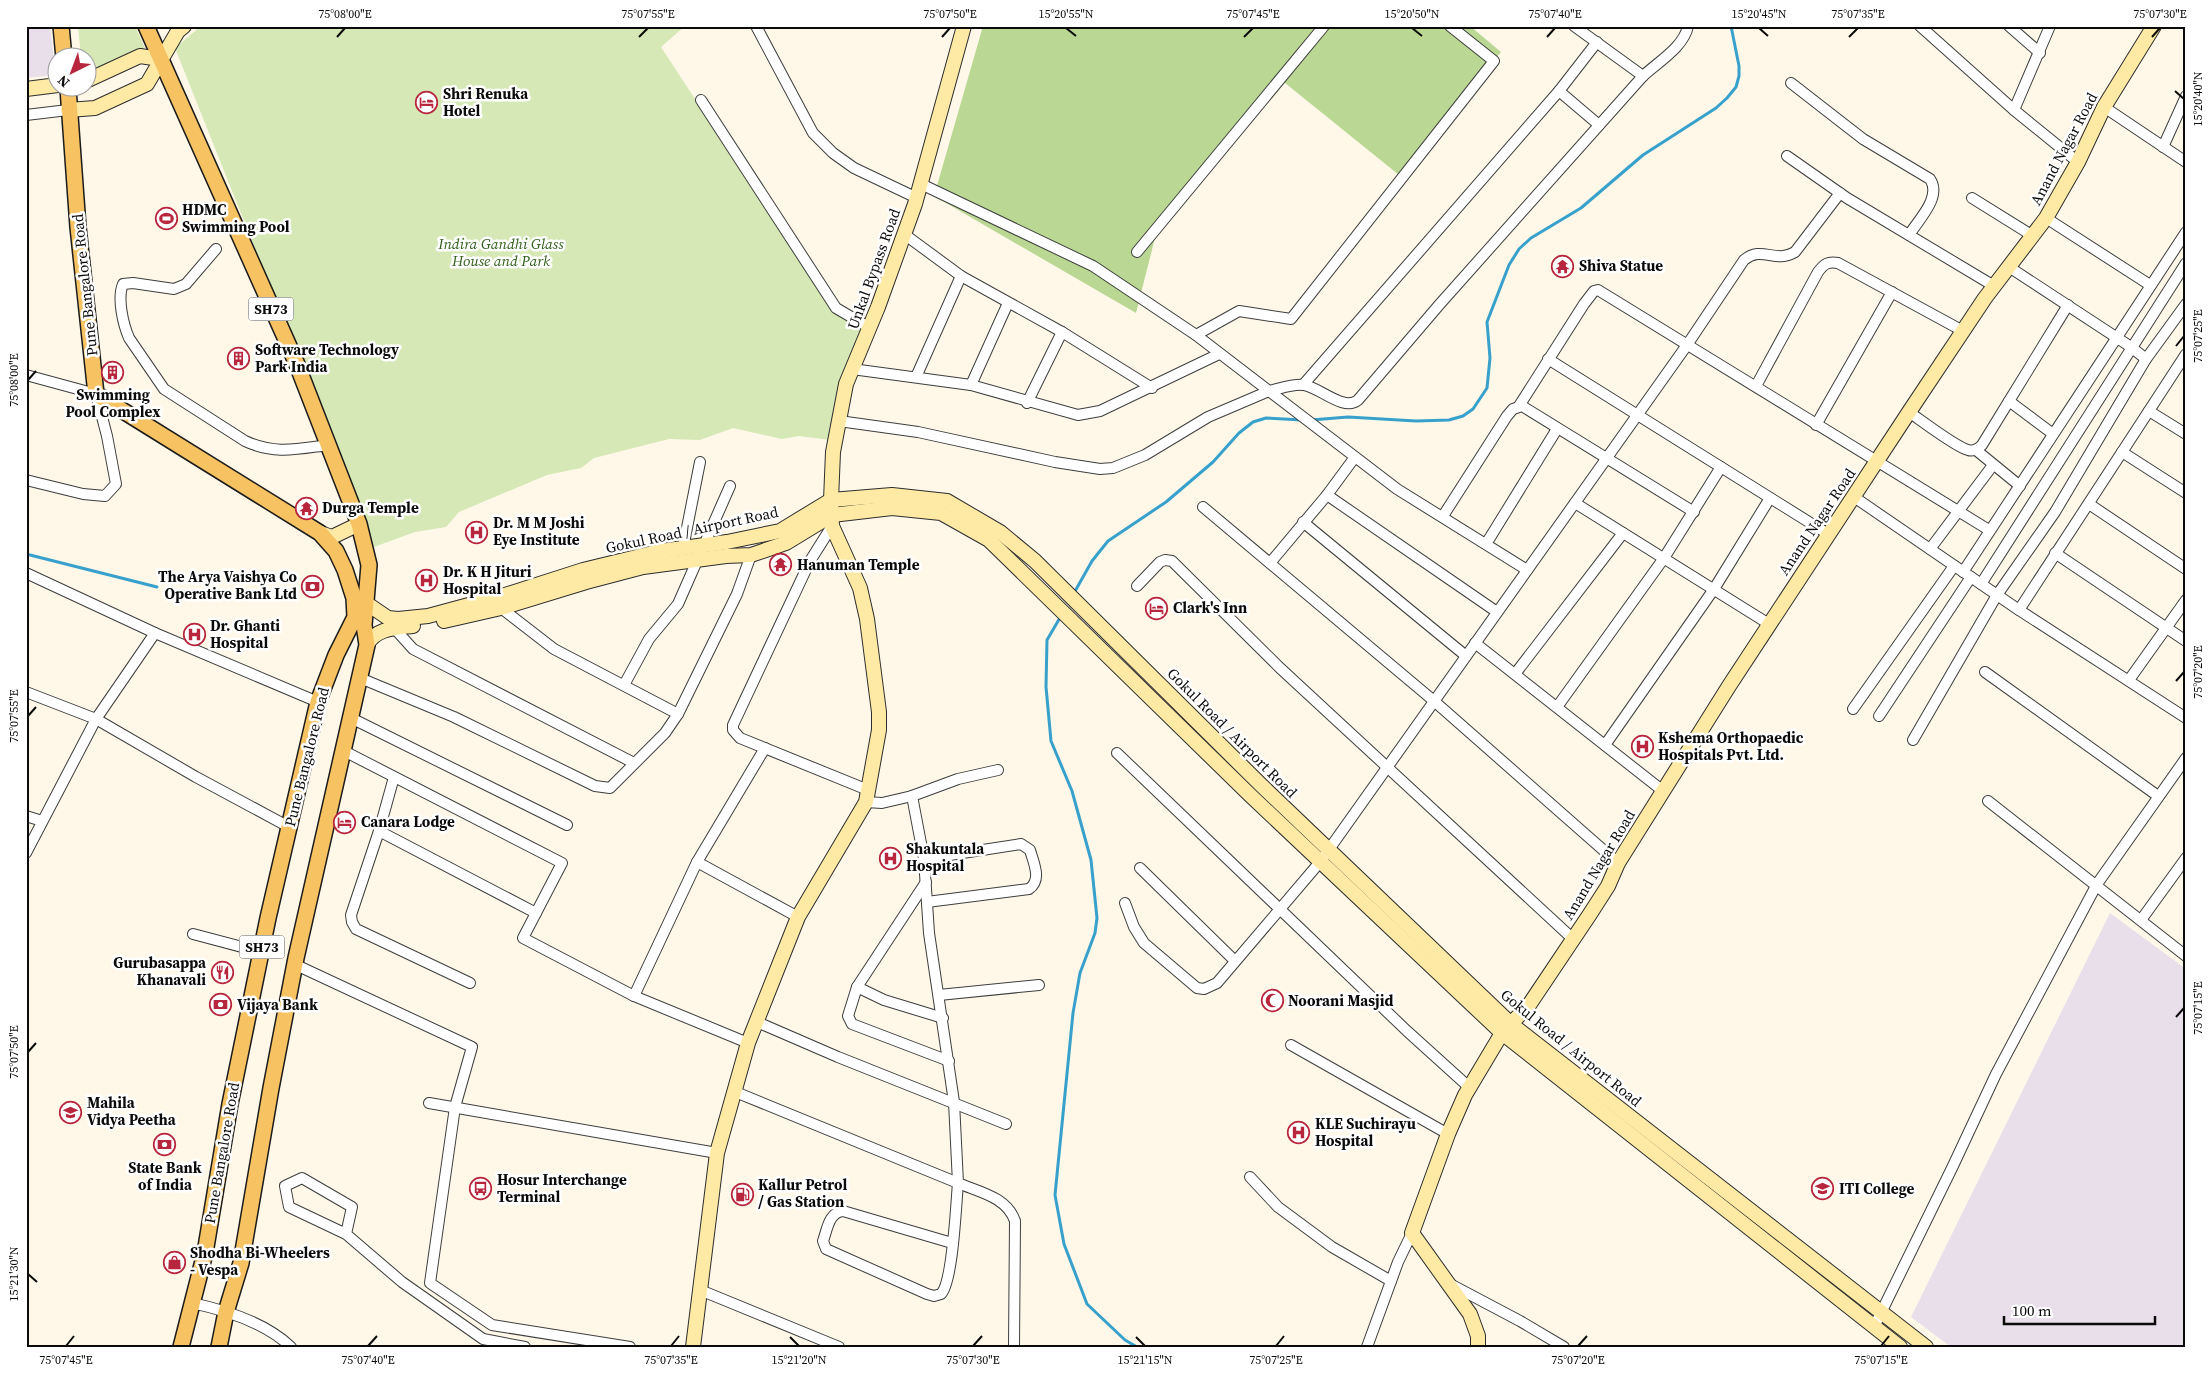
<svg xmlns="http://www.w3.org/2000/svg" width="2212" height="1373" viewBox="0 0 2212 1373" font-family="'Source Serif 4',serif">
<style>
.industrial{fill:#e8dfea}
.green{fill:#d5e8b5}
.forest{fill:#bad894}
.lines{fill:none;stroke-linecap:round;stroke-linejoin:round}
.stream{stroke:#37a1cb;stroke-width:3}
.street-casing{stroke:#3e3e3e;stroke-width:12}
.secondary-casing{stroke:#2d2d2d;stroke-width:16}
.primary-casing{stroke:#1c1c1c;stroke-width:18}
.street{stroke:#fff;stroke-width:10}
.secondary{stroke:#feeaa5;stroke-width:14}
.primary{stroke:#f7c261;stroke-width:15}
.ticks{fill:none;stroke:#0b0b0b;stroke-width:2}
.labels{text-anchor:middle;stroke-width:5;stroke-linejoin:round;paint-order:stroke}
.shield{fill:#fff;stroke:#545454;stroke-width:1}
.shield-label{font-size:14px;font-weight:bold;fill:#0b0b0b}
.poi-label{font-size:15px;font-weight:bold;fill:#0b0b0b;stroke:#fff;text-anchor:start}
.street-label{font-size:15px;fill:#0b0b0b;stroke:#fff}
.park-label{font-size:15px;font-style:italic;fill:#33611d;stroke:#fff}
.neatline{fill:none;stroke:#0b0b0b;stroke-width:2}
.ticks-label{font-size:12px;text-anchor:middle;fill:#0b0b0b}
</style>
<rect width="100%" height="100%" fill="#fff8e9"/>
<!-- industrial -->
<g class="industrial">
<polygon points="50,26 56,75 26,78 26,29"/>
<polygon points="2110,913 2186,969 2186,1347 1951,1347 1911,1317"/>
</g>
<!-- green -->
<g class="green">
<polygon points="78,26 135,26 145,48 88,74 88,58 81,57"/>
<polygon points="201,26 685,26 661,47 836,314 863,328 832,416 830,440 799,436 782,439 733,428 700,440 669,439 594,458 581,468 547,475 459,512 446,527 415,532 374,547 175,48"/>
</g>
<!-- forest -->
<polygon class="forest" points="983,26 1470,26 1501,52 1399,175 1285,83 1274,92 1158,226 1136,313 934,196"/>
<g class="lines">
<!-- stream -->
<g class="stream">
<polyline points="1311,420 1348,417 1416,421 1449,420 1463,416 1473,409 1487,388 1490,358 1487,322 1509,265 1519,249 1531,238 1581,208 1643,155 1716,108 1727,98 1736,87 1739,76 1739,66 1731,26"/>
<polyline points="26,554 157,587"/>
<polyline points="1074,593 1092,561 1108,541 1166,502 1213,462 1239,433 1253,422 1266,418 1302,420"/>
<polyline points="1061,616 1047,640 1046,687 1051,741 1072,791 1091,860 1097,918 1095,933 1080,973 1073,1013 1055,1195 1064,1244 1087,1304 1125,1340 1137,1347"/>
</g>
<defs>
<g id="street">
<polyline points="756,26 813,133 833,153 854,168 917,198"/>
<polyline points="1920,26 2014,110 2078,162"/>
<polyline points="2009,26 2040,53"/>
<path d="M1643,76C1658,62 1684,47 1688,26"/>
<path d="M1791,83L1863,139L1930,179C1942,197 1919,219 1909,235"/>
<polyline points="1559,91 1599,125"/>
<polyline points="701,100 836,308 870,328"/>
<polyline points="2104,107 2186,162"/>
<polyline points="2014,110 2050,26"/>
<polyline points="26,115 68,110"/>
<polyline points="2163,147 2186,96"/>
<polyline points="1787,156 1847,198 1994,286"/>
<path d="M921,184L1093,266L1196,335L1269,391C1279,389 1294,383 1304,385C1319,387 1344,412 1358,400L1439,305L1643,76L1574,26"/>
<polyline points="1972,198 2033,236"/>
<polyline points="2046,218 2150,285"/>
<polyline points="904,234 961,276 1062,332 1152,388"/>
<path d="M216,249L186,284L174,289L133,283L123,284C117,298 123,324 129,338L164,389L245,441C275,455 297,449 328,445"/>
<polyline points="1137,252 1324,26"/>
<polyline points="2009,267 2131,347 2146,359"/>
<polyline points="1196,335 1239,311 1291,319 1494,61 1450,26"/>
<polyline points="1548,359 1828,534"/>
<polyline points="852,369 971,385 1078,415 1100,411 1219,354"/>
<polyline points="26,375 96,394 107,436 116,484 105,496 83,494 26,480"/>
<polyline points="916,377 961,276"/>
<polyline points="971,385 1008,303"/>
<polyline points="1303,385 1559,91 1597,42"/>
<path d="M1756,386L1818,272C1824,264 1828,261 1838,263L1963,331"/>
<polyline points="2009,401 2053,434"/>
<polyline points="1027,403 1062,332"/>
<polyline points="1519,406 1584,304 1594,291 1598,290 1989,530"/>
<polyline points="2149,411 2186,434"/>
<path d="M1909,412C1922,421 1956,447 1968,450C1974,452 1978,449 1982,445L2068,305"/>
<polyline points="839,421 918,432 1055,462 1100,469 1113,468 1145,455 1208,417 1269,391 1397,489 1527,570"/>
<polyline points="1816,425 1892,292"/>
<polyline points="1976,450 2020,486"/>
<polyline points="2122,452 2186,493"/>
<polyline points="1327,495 1497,612"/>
<polyline points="1854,497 2019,610 2186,718"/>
<polyline points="1575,503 1769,624"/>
<polyline points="2089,504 2186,569"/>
<polyline points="1203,507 1434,701 1618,863"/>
<polyline points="1443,516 1507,416 1513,409 1522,406 1694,512"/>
<polyline points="1303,522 1466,656"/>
<polyline points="832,526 810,561 733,725 733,730 740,738 868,790"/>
<polyline points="1486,544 1557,429"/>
<polyline points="683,548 700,462"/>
<polyline points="1930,549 1993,465"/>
<polyline points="2055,553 2186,641"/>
<polyline points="1270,563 1327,495 1355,457"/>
<polyline points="1963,572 2186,232"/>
<polyline points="26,573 155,633 318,702"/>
<polyline points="1981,584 2186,263"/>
<polyline points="1137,586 1160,562 1165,560 1172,561 1280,668 1573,939"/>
<polyline points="501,608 554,649 678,714"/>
<polyline points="2019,610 2186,354"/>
<polyline points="395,629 413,649 634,763"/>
<polyline points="1475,643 1663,791"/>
<polyline points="1985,672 2158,796"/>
<polyline points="1515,674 1623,533"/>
<polyline points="360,678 454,717 595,786 610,788 665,733 678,714 737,594 751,555"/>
<polyline points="2129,680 2186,600"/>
<polyline points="624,685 649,639 678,604 730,486"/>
<polyline points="26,692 96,719 196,777 289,827"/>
<polyline points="1557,707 1664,558 1721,467"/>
<polyline points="1853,709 1954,566"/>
<polyline points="1879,716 1971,577"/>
<polyline points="351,718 567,825"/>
<polyline points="1913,740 1997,595 2055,512 2146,359 2186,304"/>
<polyline points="1605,745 1714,589 1770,498"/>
<polyline points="344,751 562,863 536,913"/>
<polyline points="1117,753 1407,1031 1470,1088"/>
<polyline points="394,777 379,831 536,913 523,938 634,996 748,1043"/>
<polyline points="912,796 958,779 998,770"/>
<polyline points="1988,801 2186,956"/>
<path d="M866,802L882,803L912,796L924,859L929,933L954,1102L958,1183C979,1192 1007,1197 1015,1221L1014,1347"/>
<polyline points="26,816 42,821"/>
<polyline points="379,831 351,915 352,922 356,929 470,983"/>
<polyline points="26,853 96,719 155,633"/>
<path d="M924,859L1021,844L1030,850C1034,864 1042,880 1029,889L927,902"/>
<polyline points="697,862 798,917"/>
<polyline points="1140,868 1235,961"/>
<path d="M1125,903L1134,927L1144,943L1197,988L1204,989L1217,983L1320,862L1687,345L1744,260C1762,245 1775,264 1795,252L1840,193"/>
<polyline points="2141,920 2186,858"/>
<polyline points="193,934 261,952"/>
<polyline points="294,964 472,1047 455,1107 430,1283 492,1325 630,1347"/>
<polyline points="857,987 926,882"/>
<polyline points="939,995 1039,985"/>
<polyline points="634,996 697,862 765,748"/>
<polyline points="943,1018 884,1000 857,987 848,1016 852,1024 949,1061"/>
<polyline points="757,1022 838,1057 1006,1124"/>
<polyline points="1291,1045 1448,1134"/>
<path d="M733,1091L958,1183C956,1204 953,1282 941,1294L934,1296L927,1294L826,1249L823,1241C827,1230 829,1212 843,1211L952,1243"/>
<polyline points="429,1103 717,1153"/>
<polyline points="1250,1177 1278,1207 1332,1247 1391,1281"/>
<polyline points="346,1234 352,1207 302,1178 285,1186 289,1207 346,1234 402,1282 483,1339 525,1347"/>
<polyline points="1450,1284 1520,1321 1564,1347"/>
<polyline points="700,1290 839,1347"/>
<path d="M192,1303C225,1310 266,1323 291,1347"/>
<polyline points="1874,1327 1952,1168 1996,1074 2097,884 2186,758"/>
<polyline points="1367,1347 1398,1262 1412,1233"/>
</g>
<g id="secondary">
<polyline points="88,80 140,56 160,59"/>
<polyline points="26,89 58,85"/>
<polyline points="68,110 95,108 147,84 178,31 184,26"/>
<polyline points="320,533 332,537 359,524"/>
<polyline points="366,603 388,618 398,619 428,616 502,596 583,570 661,551 727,542 780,531 831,500 892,495 947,501 1000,532 1035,561 1261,785 1511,1024 1926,1347"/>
<polyline points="444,621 501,608 586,582 643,567 726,556 751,555 786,543 832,515 892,508 941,513 989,540 1250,795 1502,1033 1900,1347"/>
<path d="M367,645C375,628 396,628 413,626"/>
<polyline points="693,1347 717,1153 748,1043 798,917 866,802 879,730 879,712 867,619 860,588 832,526 831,500 833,452 846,384 878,307 915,204 964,26"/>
<polyline points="1478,1347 1478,1336 1470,1314 1412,1233 1448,1134 1465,1095 1502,1033 1529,1005 1590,914 1608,886 1618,863 1729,686 1909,412 1985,298 2046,218 2078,162 2104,107 2154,26"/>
</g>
<g id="primary">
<polyline points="61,26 64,58"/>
<polyline points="146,26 296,362 359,524 369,565 364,625 367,645 296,958 271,1088 241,1263 226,1312 219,1347"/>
<polyline points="68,88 78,227 96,394 320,533 336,551 345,570 354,598 355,617 336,655 318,702 268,918 230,1104 205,1253 181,1347"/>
</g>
</defs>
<!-- street casing -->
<use href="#street" class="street-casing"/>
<!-- secondary casing -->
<use href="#secondary" class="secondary-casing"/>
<!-- primary casing -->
<use href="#primary" class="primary-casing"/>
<!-- street -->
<use href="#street" class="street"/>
<!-- secondary -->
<use href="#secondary" class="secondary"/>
<!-- primary -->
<use href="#primary" class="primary"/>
</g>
<!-- ticks -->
<path class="ticks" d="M1066,28L1076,36M1412,28L1422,36M1759,28L1768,36M337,37L345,28M639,37L648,28M942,37L950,28M1244,37L1253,28M1547,37L1555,28M1849,37L1858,28M2152,37L2160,28M2175,91L2184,99M2176,346L2184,336M28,380L36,371M2176,681L2184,672M28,716L36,707M2176,1017L2184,1008M28,1052L36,1043M28,1274L37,1282M790,1337L799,1346M1136,1337L1145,1346M66,1346L74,1336M368,1346L377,1336M671,1346L679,1336M973,1346L982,1336M1276,1346L1284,1336M1578,1346L1587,1336M1881,1346L1889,1336"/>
<!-- icons -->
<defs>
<symbol id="hotel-ring" viewBox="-11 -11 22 22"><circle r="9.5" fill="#fff" stroke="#b8263d" stroke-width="1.5"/><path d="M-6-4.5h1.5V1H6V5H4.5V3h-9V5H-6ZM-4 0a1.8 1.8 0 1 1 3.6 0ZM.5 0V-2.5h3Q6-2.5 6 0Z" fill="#b8263d"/></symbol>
<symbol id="stadium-ring" viewBox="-11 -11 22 22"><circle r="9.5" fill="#fff" stroke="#b8263d" stroke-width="1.5"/><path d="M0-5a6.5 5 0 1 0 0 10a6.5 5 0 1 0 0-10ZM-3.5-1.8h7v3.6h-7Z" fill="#b8263d"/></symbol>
<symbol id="temple-ring" viewBox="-11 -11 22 22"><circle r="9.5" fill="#fff" stroke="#b8263d" stroke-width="1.5"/><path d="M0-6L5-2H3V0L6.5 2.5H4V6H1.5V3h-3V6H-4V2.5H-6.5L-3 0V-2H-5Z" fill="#b8263d"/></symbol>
<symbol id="building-ring" viewBox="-11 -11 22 22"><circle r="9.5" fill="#fff" stroke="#b8263d" stroke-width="1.5"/><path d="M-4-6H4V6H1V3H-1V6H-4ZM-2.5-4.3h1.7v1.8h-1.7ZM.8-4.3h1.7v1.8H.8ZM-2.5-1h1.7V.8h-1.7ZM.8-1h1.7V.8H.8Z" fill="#b8263d"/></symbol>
<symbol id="hospital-ring" viewBox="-11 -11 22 22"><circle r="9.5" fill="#fff" stroke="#b8263d" stroke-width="1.5"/><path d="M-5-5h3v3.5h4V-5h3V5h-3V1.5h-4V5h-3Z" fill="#b8263d"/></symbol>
<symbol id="bank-ring" viewBox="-11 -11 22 22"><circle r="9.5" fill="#fff" stroke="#b8263d" stroke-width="1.5"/><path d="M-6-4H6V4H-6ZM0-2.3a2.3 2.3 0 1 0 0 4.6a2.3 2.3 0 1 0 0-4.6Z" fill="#b8263d"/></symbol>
<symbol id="restaurant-ring" viewBox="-11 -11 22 22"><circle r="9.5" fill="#fff" stroke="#b8263d" stroke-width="1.5"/><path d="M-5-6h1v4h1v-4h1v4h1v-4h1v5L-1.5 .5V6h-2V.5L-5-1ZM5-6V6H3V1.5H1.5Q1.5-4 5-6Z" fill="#b8263d"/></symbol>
<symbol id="mosque-ring" viewBox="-11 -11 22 22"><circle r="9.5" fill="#fff" stroke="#b8263d" stroke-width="1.5"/><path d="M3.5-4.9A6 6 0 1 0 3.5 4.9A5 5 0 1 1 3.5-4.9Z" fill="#b8263d"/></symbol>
<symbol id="university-ring" viewBox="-11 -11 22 22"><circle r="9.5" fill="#fff" stroke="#b8263d" stroke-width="1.5"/><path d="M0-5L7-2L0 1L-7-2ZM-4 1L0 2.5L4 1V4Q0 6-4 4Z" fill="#b8263d"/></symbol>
<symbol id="bus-ring" viewBox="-11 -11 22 22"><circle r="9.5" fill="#fff" stroke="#b8263d" stroke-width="1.5"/><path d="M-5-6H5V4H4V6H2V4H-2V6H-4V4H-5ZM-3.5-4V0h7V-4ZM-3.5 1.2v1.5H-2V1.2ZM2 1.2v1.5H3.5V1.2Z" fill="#b8263d"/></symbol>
<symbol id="fuel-ring" viewBox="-11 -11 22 22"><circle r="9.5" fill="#fff" stroke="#b8263d" stroke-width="1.5"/><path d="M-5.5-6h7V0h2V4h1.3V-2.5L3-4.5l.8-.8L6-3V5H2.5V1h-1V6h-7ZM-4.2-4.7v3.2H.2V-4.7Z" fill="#b8263d"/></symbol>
<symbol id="shop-ring" viewBox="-11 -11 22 22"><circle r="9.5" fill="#fff" stroke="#b8263d" stroke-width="1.5"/><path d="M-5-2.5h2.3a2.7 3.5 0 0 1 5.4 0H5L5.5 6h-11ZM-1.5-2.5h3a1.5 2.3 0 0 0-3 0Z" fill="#b8263d"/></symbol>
</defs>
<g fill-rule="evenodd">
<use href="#hotel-ring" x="414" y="90" width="25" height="25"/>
<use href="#stadium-ring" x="154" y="206" width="25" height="25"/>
<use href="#temple-ring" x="1550" y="254" width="25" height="25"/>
<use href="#building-ring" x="226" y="346" width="25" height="25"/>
<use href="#building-ring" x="100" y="360" width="25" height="25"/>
<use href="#temple-ring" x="294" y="496" width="25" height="25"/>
<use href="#hospital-ring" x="464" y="520" width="25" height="25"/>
<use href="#temple-ring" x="768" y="552" width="25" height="25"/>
<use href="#hospital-ring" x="414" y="568" width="25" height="25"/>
<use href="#bank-ring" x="300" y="574" width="25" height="25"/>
<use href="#hotel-ring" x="1144" y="596" width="25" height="25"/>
<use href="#hospital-ring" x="182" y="622" width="25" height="25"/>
<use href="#hospital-ring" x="1630" y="734" width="25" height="25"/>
<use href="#hotel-ring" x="332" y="810" width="25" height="25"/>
<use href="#hospital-ring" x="878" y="846" width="25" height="25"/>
<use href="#restaurant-ring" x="210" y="960" width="25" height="25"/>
<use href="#mosque-ring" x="1260" y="988" width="25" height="25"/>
<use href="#bank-ring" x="208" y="992" width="25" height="25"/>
<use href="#university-ring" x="58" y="1100" width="25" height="25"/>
<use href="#hospital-ring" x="1286" y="1120" width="25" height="25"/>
<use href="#bank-ring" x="152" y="1132" width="25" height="25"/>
<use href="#bus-ring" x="468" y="1176" width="25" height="25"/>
<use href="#university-ring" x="1810" y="1176" width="25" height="25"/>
<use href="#fuel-ring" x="730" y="1182" width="25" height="25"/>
<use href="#shop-ring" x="162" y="1250" width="25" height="25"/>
</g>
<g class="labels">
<!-- shield labels -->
<g class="shield">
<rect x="248.5" y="297.5" width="45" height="23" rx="4"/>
<rect x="239.5" y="935.5" width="45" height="23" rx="4"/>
</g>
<g class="shield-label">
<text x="271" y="314">SH73</text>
<text x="262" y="952">SH73</text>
</g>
<!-- poi labels -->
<g class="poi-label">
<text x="443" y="99">Shri Renuka<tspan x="443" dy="17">Hotel</tspan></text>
<text x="182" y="215">HDMC<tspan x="182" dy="17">Swimming Pool</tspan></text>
<text x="1579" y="271">Shiva Statue</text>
<text x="255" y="355">Software Technology<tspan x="255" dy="17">Park India</tspan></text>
<text x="113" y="400" text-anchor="middle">Swimming<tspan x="113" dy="17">Pool Complex</tspan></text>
<text x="322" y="513">Durga Temple</text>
<text x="493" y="528">Dr. M M Joshi<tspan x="493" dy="17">Eye Institute</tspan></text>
<text x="797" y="570">Hanuman Temple</text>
<text x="443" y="577">Dr. K H Jituri<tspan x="443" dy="17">Hospital</tspan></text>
<text x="297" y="582" text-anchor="end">The Arya Vaishya Co<tspan x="297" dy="17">Operative Bank Ltd</tspan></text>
<text x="1173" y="613">Clark's Inn</text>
<text x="210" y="631">Dr. Ghanti<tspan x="210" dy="17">Hospital</tspan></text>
<text x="1658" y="743">Kshema Orthopaedic<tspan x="1658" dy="17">Hospitals Pvt. Ltd.</tspan></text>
<text x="361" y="827">Canara Lodge</text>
<text x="906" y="854">Shakuntala<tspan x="906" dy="17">Hospital</tspan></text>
<text x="206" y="968" text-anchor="end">Gurubasappa<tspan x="206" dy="17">Khanavali</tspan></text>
<text x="1288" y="1006">Noorani Masjid</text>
<text x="237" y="1010">Vijaya Bank</text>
<text x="87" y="1108">Mahila<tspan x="87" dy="17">Vidya Peetha</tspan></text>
<text x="1315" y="1129">KLE Suchirayu<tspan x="1315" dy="17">Hospital</tspan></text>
<text x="165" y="1173" text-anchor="middle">State Bank<tspan x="165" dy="17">of India</tspan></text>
<text x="497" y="1185">Hosur Interchange<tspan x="497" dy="17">Terminal</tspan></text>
<text x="758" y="1190">Kallur Petrol<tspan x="758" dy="17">/ Gas Station</tspan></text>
<text x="1839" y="1194">ITI College</text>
<text x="190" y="1258">Shodha Bi-Wheelers<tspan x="190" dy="17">- Vespa</tspan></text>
</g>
<!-- street labels -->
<g class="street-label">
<text transform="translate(2064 149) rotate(-62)" y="5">Anand Nagar Road</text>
<text transform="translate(874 269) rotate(-70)" y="5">Unkal Bypass Road</text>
<text transform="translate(85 285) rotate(-96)" y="5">Pune Bangalore Road</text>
<text transform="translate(1817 522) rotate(-56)" y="5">Anand Nagar Road</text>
<text transform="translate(692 530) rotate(-12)" y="5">Gokul Road / Airport Road</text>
<text transform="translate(1232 733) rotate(45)" y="5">Gokul Road / Airport Road</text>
<text transform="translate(307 757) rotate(-76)" y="5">Pune Bangalore Road</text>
<text transform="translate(1599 865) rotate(-59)" y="5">Anand Nagar Road</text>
<text transform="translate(1571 1048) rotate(39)" y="5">Gokul Road / Airport Road</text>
<text transform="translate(222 1153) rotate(-80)" y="5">Pune Bangalore Road</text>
</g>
<!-- park labels -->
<g class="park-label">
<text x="501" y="249">Indira Gandhi Glass<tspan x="501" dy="17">House and Park</tspan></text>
</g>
</g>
<!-- border -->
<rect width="2212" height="1373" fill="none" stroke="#ffffff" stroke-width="55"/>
<!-- north arrow -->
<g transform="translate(72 72) rotate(222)"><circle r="24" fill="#ffffff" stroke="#9d9d9d"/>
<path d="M0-4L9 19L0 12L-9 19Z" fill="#b8263d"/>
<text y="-8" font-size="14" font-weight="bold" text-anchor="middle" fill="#0b0b0b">N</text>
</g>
<!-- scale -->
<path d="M2004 1316v8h151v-8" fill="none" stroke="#0b0b0b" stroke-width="2.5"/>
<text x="2012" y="1316" font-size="15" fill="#0b0b0b" stroke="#ffffff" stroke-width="4" paint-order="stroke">100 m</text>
<rect x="28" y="28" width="2156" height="1318" class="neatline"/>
<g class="ticks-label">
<text x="345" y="18">75°08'00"E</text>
<text x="648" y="18">75°07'55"E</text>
<text x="950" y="18">75°07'50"E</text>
<text x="1066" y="18">15°20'55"N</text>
<text x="1253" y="18">75°07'45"E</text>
<text x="1412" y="18">15°20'50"N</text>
<text x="1555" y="18">75°07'40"E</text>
<text x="1759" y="18">15°20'45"N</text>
<text x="1858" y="18">75°07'35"E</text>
<text x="2160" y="18">75°07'30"E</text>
<text transform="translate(2198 99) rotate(-90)" y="4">15°20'40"N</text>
<text transform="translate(2198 336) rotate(-90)" y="4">75°07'25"E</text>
<text transform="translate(14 380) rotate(-90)" y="4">75°08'00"E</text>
<text transform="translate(2198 672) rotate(-90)" y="4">75°07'20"E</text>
<text transform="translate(14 716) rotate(-90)" y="4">75°07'55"E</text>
<text transform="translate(2198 1008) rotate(-90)" y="4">75°07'15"E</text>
<text transform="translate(14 1052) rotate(-90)" y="4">75°07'50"E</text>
<text transform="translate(14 1274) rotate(-90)" y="4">15°21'30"N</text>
<text x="66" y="1364">75°07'45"E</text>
<text x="368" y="1364">75°07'40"E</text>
<text x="671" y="1364">75°07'35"E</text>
<text x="799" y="1364">15°21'20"N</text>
<text x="973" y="1364">75°07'30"E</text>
<text x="1145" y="1364">15°21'15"N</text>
<text x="1276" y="1364">75°07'25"E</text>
<text x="1578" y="1364">75°07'20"E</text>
<text x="1881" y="1364">75°07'15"E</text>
</g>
</svg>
